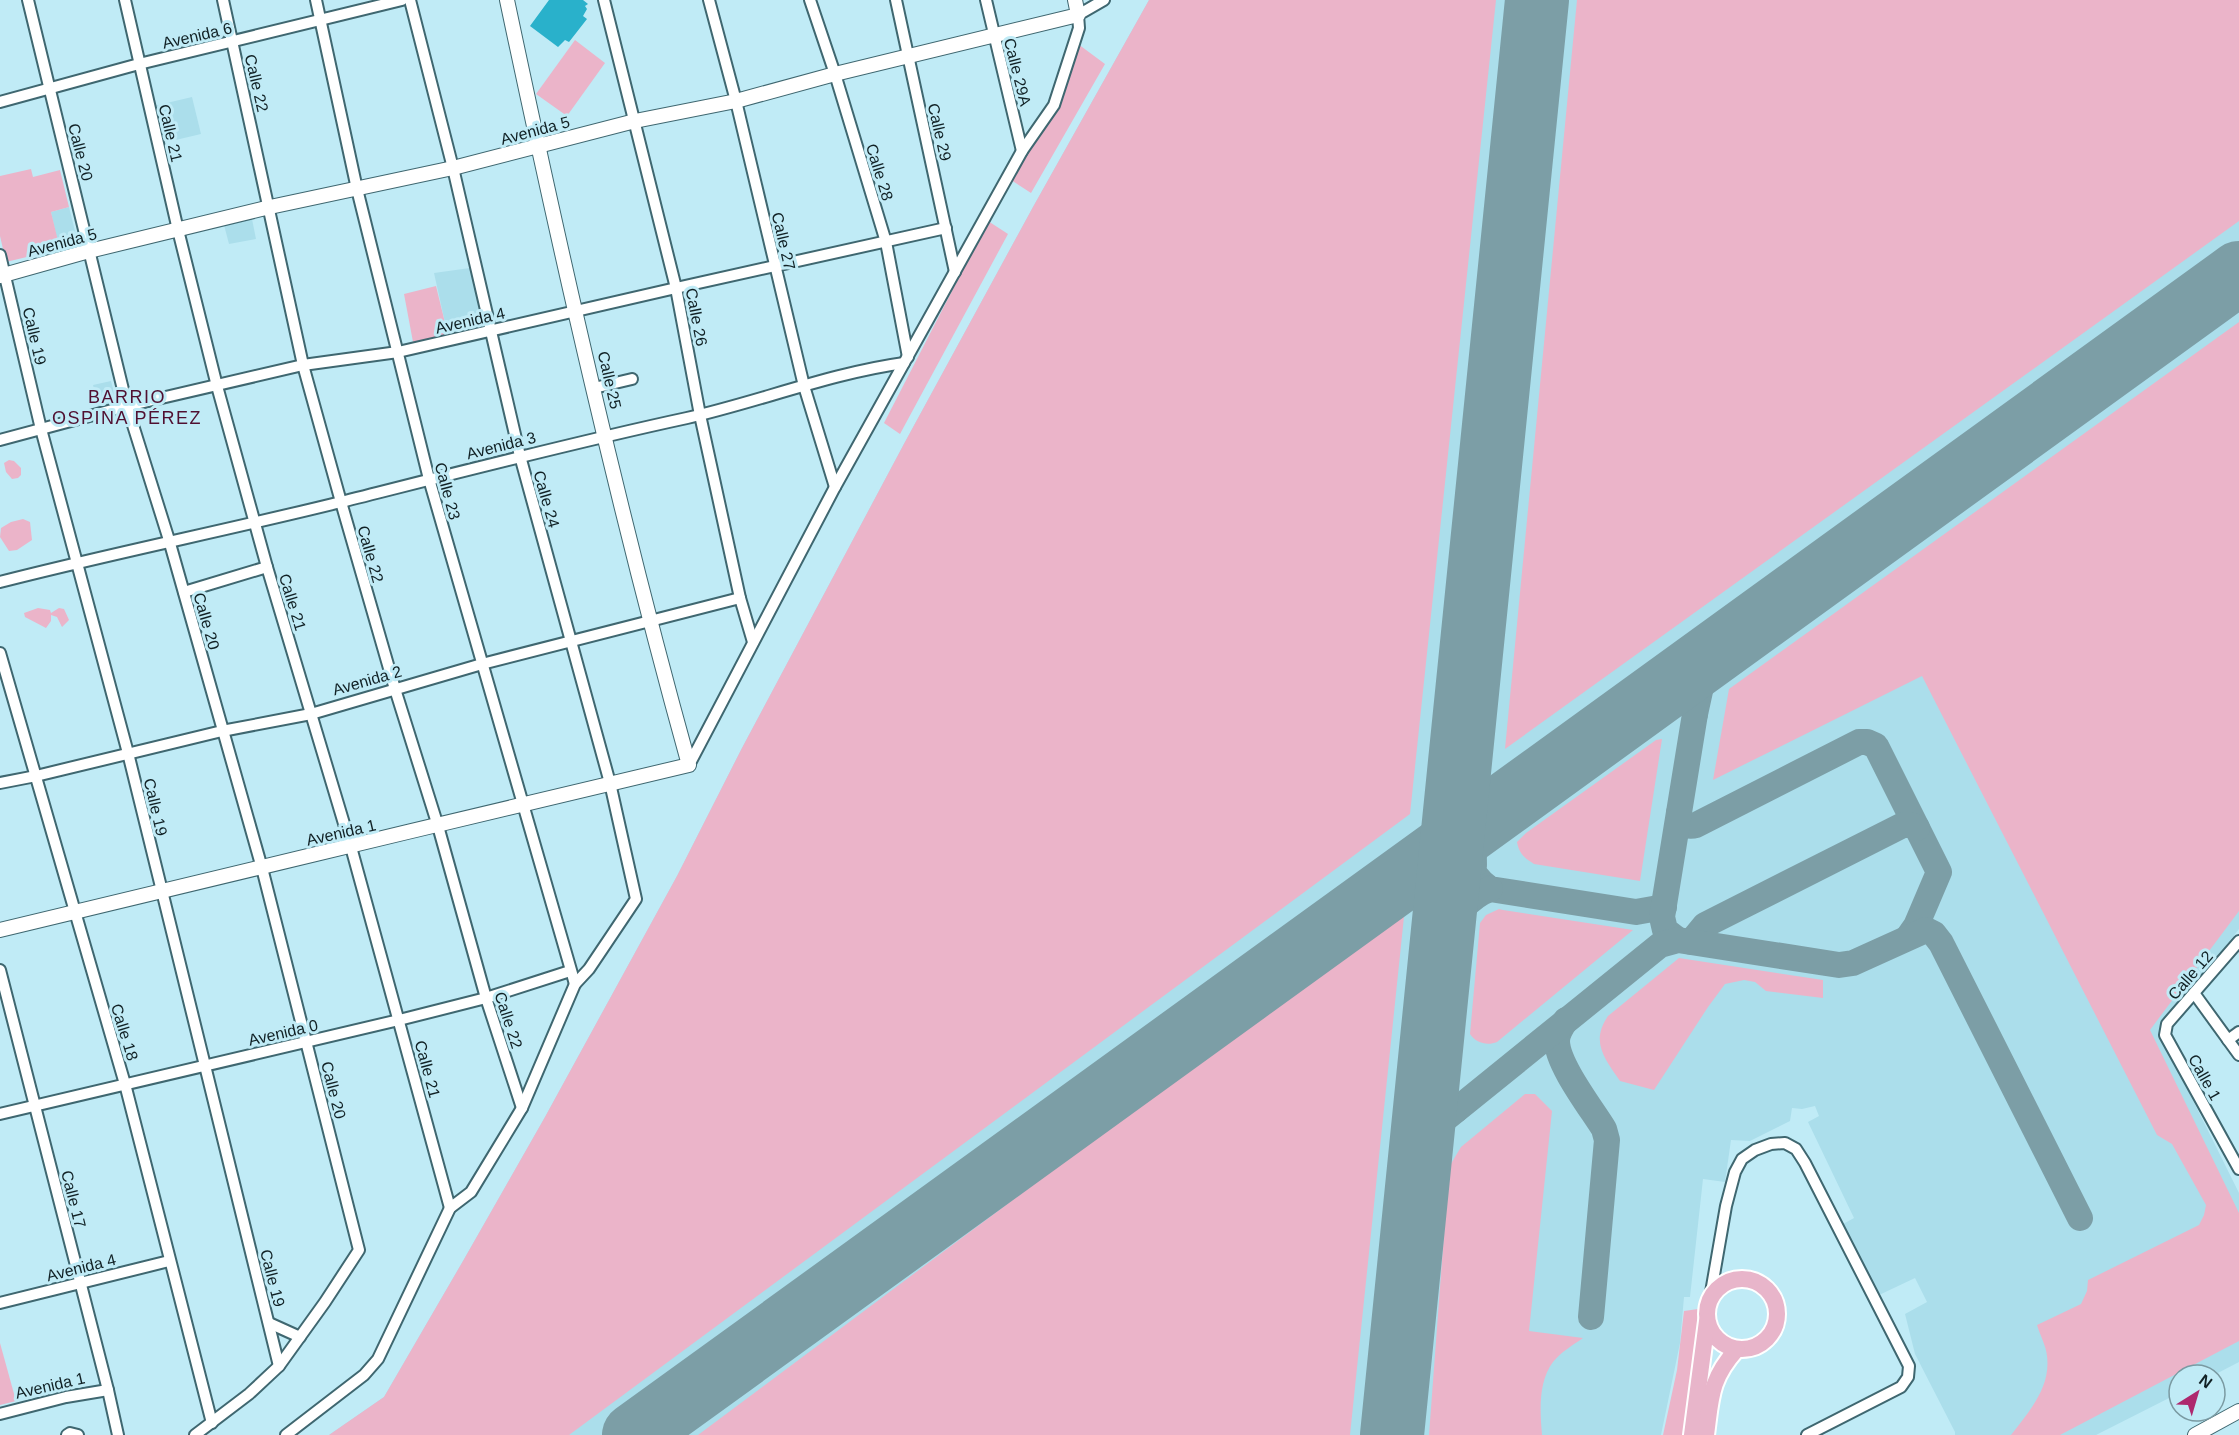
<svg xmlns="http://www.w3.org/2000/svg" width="2239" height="1435" viewBox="0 0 2239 1435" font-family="Arial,sans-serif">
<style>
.built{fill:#abdeeb}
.green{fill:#ebb4c9}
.water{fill:#29b1cb}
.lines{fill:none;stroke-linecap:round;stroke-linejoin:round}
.taxiway{stroke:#7c9ea6;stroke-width:26}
.runway{stroke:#7c9ea6;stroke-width:64}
.minor-casing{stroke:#3f6770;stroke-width:14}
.tertiary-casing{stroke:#3f6770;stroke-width:16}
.primary-casing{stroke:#fff;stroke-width:20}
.minor{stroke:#fff;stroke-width:10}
.tertiary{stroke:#fff;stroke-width:14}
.primary{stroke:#e8b5ca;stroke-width:16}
.labels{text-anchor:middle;stroke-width:6;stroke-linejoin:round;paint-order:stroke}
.street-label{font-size:16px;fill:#112125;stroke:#c0ebf6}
.neighbourhood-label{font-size:18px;letter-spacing:1.5px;fill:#501031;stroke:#c0ebf6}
</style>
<rect width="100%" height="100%" fill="#c0ebf6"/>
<!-- built -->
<g class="built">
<polygon points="1149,0 2239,0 2239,929 2159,1032 2239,1193 2239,1362 2214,1375 2179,1375 2179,1393 2096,1435 1955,1435 1955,1432 1915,1354 1905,1314 1927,1302 1915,1278 1877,1296 1843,1224 1854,1218 1808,1122 1819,1116 1815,1106 1802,1109 1792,1108 1790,1121 1750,1141 1731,1140 1725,1182 1703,1179 1690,1297 1684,1297 1680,1343 1661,1435 329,1435 384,1397 463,1261 545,1117 677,876 742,748 905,442 1033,207"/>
<polygon points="192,97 201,134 163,143 154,106"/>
<polygon points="69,207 76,235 57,239 51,212"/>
<polygon points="252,219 256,239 229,244 224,225"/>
<polygon points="470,268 485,327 448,336 434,273"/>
<polygon points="111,381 117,404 99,409 93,385"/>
</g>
<!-- green -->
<g class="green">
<polygon points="1149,0 1496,0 1410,814 569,1435 329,1435 384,1397 463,1261 545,1117 677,876 742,748 905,442 1033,207"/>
<polygon points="1577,0 2239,0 2239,221 1505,749"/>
<polygon points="575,40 605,63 567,116 536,94"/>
<polygon points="1078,44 1105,64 1031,193 1011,180 1055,104"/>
<polygon points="31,169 33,177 60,170 69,207 51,212 60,249 6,262 0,236 0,176"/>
<polygon points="988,221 1008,234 900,434 884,423"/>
<polygon points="436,286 448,335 413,342 404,294"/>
<path d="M2239,322V911L2150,1030L2239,1213V1341L2060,1435H2011C2029,1411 2051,1388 2047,1356C2046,1346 2040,1335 2037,1325L2081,1304L2087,1291L2088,1280L2199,1225L2204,1215L2206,1205L2172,1144L2157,1135L1922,676L1713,780L1729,689Z"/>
<polygon points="9,460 14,461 21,468 21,475 18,478 12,479 6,472 4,463"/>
<polygon points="23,519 30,522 32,540 17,550 9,551 0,537 1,528 11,522"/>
<polygon points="38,608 50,610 51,613 59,608 64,609 69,620 62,627 57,617 51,615 51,621 46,628 25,617 24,613"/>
<path d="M1662,739L1640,881L1534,864C1524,858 1519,853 1517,842L1526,833L1656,740Z"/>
<polygon points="1405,907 1350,1435 698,1435"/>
<path d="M1499,909L1503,910L1633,930L1497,1042C1487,1046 1476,1043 1470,1034L1480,923L1486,915Z"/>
<path d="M1679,958L1823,980V998L1766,991L1755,982L1744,980L1725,984L1708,1007L1654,1090L1620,1081C1605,1059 1590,1042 1608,1016Z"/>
<path d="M1525,1094H1535L1552,1111L1529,1331L1583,1338C1573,1345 1561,1352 1553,1362C1538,1382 1540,1411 1542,1435H1429L1449,1167L1461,1147Z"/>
<polygon points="1698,1309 1704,1331 1690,1435 1663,1435 1677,1370 1684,1311"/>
<polygon points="0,1343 16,1401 0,1405"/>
</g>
<!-- water -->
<polygon class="water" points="549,0 583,0 588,4 585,6 587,9 583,16 587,19 569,42 565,40 558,47 530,26"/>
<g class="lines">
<!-- taxiway -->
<g class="taxiway">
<path d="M1664,690C1682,690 1690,698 1695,714"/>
<path d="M1456,805C1460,836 1462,870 1490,889L1636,912L1664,907"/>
<path d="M1679,813C1680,822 1686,828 1696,825L1859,742H1867L1876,746L1939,872L1916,926L1909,936"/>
<path d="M1474,865C1473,848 1476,832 1487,818"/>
<polyline points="1383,894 1400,884 1415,879 1490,889"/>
<path d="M1442,937C1455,917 1467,898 1490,889"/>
<polyline points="1678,940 1665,930 1662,917 1695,714 1707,659"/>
<polyline points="1691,942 1705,925 1903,825 1911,825 1917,828"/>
<path d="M1566,1020C1562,1026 1557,1033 1557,1041C1557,1064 1591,1108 1604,1129L1607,1140L1591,1317"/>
<path d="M1427,1099C1428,1117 1442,1115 1456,1110"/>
<polyline points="1421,1147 1445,1119 1660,945 1678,940 1839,965 1853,963 1926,930 1934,934 1941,943 2080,1218"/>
</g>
<!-- runway -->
<g class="runway">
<polyline points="634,1435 2239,273"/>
<polyline points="1392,1435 1537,0"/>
</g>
<defs>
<g id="minor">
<polyline points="28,0 127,406 169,540 262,868 359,1250 325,1302 279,1366 249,1394 195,1435"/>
<polyline points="125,0 178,230 217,386 267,567 351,847 450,1208"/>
<polyline points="223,0 303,365 341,502 395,689 438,826 486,998 522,1108"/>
<polyline points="316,0 357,189 429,479 575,984"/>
<polyline points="604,0 676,288 700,415 740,598 753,642"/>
<polyline points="709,0 736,101 804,386 835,487"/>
<polyline points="810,0 835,74 886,242 908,357"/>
<polyline points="896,0 955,272"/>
<polyline points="986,0 1022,151"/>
<polyline points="0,102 139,64 402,0"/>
<polyline points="0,255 41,429 128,753 279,1366"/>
<polyline points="594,388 632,379"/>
<polyline points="0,440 127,406 303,365 398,352 676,288 946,228"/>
<path d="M0,582C113,553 228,530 341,502C456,473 571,443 687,418C758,402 831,373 904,363"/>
<polyline points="184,592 267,567"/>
<polyline points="0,653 125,1084 212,1423"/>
<polyline points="689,765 835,487 1022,151 1054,105 1079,28 1078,15 1104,0"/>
<polyline points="0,783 36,776 222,731 311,714 482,664 740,598"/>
<polyline points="2239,941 2167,1024 2165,1035 2239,1169"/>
<polyline points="0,970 108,1390 118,1435"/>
<polyline points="2194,993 2239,1055"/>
<polyline points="2228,1040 2239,1032"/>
<polyline points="0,1114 399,1020 486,998 570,971"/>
<polyline points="1710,1298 1726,1206 1735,1172 1742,1159 1755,1150 1771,1144 1785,1143 1796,1149 1805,1163 1909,1366 1908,1377 1901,1387 1807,1435"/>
<polyline points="0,1303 169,1261"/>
<polyline points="269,1323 300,1337"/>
<polyline points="0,1414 66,1397 108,1390"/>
<polyline points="67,1435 70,1433 78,1435"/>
<polyline points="286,1435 364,1375 378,1359 450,1208 471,1192 522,1108 575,984 589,969 636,899 610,783 520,456 453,168 410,0"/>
</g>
<g id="tertiary">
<polyline points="0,276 89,251 270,207 453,168 635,121 736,101 835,74 1078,15 1075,0"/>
<path d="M0,930C230,875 459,819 689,765C619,513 561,256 507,0"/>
<polyline points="2195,1435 2239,1411"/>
</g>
<g id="primary">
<circle cx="1742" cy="1314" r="35"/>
<polyline points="1692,1435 1707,1321"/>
<path d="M1706,1435C1711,1397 1710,1379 1737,1349"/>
</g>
</defs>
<!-- minor casing -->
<use href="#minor" class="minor-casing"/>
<!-- tertiary casing -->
<use href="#tertiary" class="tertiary-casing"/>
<!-- primary casing -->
<use href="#primary" class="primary-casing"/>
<!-- minor -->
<use href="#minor" class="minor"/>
<!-- tertiary -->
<use href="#tertiary" class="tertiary"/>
<!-- primary -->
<use href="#primary" class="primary"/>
</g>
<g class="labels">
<!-- street labels -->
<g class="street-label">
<text transform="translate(197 35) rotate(-13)" y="6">Avenida 6</text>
<text transform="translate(1018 72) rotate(76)" y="6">Calle 29A</text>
<text transform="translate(257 83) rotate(77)" y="6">Calle 22</text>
<text transform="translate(535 130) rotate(-15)" y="6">Avenida 5</text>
<text transform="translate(940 132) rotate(77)" y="6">Calle 29</text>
<text transform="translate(171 133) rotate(77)" y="6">Calle 21</text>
<text transform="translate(81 152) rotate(76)" y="6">Calle 20</text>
<text transform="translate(880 172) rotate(73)" y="6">Calle 28</text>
<text transform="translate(784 241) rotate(77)" y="6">Calle 27</text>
<text transform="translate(62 242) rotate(-15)" y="6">Avenida 5</text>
<text transform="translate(697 317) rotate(79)" y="6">Calle 26</text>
<text transform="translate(470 320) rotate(-13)" y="6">Avenida 4</text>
<text transform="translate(35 336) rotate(77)" y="6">Calle 19</text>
<text transform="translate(610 380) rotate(77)" y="6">Calle 25</text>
<text transform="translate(501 445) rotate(-14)" y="6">Avenida 3</text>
<text transform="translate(448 491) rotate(75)" y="6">Calle 23</text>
<text transform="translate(547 499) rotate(74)" y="6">Calle 24</text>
<text transform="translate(371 554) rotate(74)" y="6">Calle 22</text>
<text transform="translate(293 602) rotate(73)" y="6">Calle 21</text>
<text transform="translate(207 621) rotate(74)" y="6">Calle 20</text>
<text transform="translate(367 680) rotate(-16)" y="6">Avenida 2</text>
<text transform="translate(156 807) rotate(77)" y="6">Calle 19</text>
<text transform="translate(341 832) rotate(-13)" y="6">Avenida 1</text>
<text transform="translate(2190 975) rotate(-49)" y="6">Calle 12</text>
<text transform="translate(509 1020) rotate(72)" y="6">Calle 22</text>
<text transform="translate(125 1032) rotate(73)" y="6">Calle 18</text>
<text transform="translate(283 1032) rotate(-13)" y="6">Avenida 0</text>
<text transform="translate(428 1069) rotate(75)" y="6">Calle 21</text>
<text transform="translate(2205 1077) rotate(61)" y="6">Calle 1</text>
<text transform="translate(334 1090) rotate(76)" y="6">Calle 20</text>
<text transform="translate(74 1199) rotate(76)" y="6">Calle 17</text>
<text transform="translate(81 1267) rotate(-14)" y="6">Avenida 4</text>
<text transform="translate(273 1278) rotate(76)" y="6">Calle 19</text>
<text transform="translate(50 1385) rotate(-13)" y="6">Avenida 1</text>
</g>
<!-- neighbourhood labels -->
<g class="neighbourhood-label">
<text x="127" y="403">BARRIO<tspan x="127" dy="21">OSPINA PÉREZ</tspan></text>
</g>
</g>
<!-- north arrow -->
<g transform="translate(2197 1393) rotate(37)"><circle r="28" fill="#c0ebf6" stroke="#7a9aa2" stroke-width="1.5"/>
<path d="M0-4.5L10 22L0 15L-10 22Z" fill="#ae286e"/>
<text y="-9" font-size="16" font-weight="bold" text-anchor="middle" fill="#112125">N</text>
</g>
</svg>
